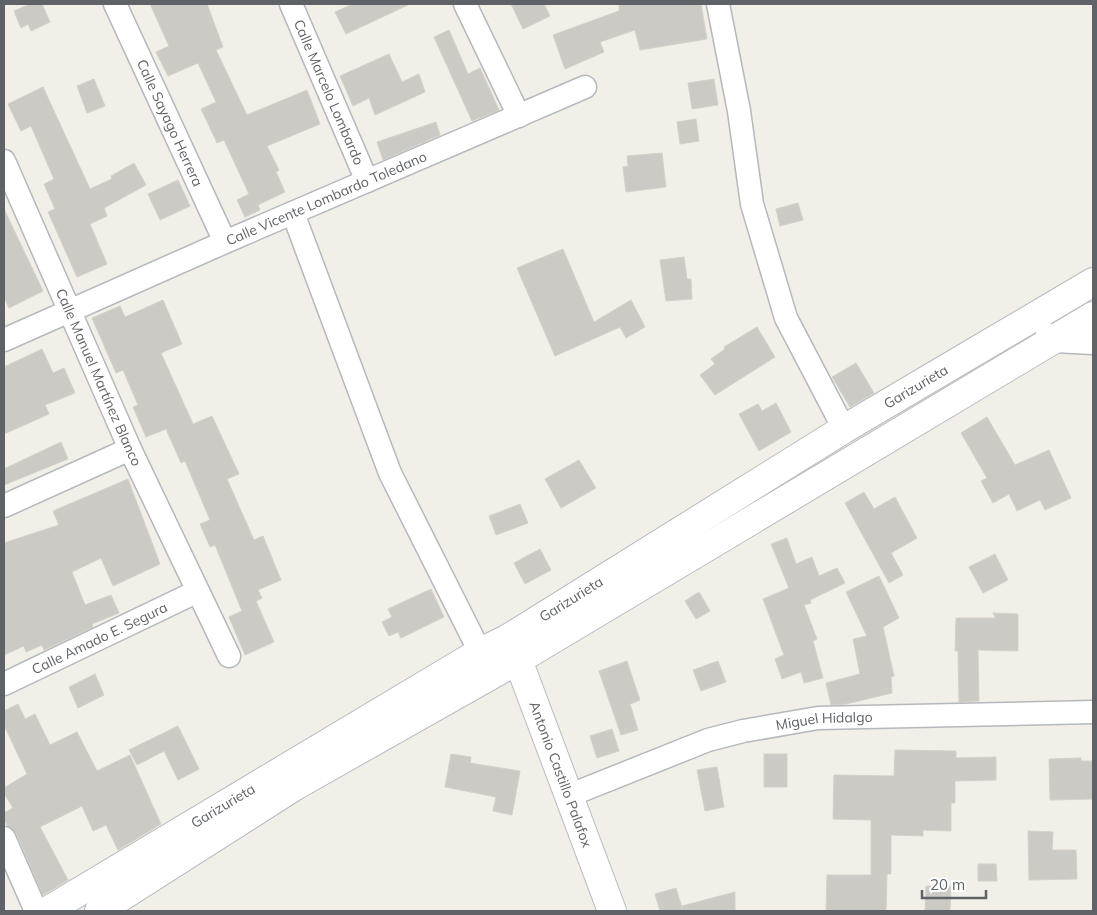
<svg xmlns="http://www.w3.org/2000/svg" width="1097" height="915" viewBox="0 0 1097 915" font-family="Mulish,sans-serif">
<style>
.building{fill:#cccac5;stroke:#d6d1c6}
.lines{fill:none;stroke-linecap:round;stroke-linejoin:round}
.street-casing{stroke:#b5b8bc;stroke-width:25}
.secondary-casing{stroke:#b6babf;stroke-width:30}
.street{stroke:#fff;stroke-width:22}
.secondary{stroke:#fff;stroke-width:28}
.labels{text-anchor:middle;stroke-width:4.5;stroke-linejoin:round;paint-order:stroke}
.street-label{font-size:14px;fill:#5f6368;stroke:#fff}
</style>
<rect width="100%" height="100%" fill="#f1efe8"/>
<!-- building -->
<g class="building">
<polygon points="30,4 42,4 50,22 31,31 28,24 21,28 14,11"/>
<polygon points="150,4 207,4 223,47 216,50 247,115 307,90 320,124 267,146 279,170 276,172 285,192 258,205 260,210 245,217 237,200 249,194 224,140 217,143 201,109 216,102 198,63 168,76 156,52 169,46"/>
<polygon points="353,4 410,4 346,34 335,12"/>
<polygon points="511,4 544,4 550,16 523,29"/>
<polygon points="619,4 701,4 707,39 640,50 635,30 600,42 604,52 565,69 553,35 619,11"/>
<polygon points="449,30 468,74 480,68 499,110 472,121 434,37"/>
<polygon points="389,54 402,82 419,74 425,92 375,115 369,98 353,106 340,76"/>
<polygon points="94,79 105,106 87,113 77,86"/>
<polygon points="714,79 718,105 692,109 688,83"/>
<polygon points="43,87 90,189 112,179 111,176 134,163 146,185 104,208 107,216 90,224 107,264 77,277 48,212 55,209 44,184 54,179 31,126 21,131 8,104"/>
<polygon points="696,119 699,141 680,144 677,122"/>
<polygon points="436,122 440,135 383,160 377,142"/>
<polygon points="662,153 666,187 626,192 623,167 628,166 627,156"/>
<polygon points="178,180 190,206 160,220 148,194"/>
<polygon points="798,203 803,220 780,226 776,209"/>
<polygon points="4,209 43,291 9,308 4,297"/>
<polygon points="563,249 594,322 631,300 645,327 626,338 620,327 555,356 517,268"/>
<polygon points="684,257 687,279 691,279 692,299 666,301 660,260"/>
<polygon points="163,300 182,344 161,353 193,424 212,416 239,474 227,479 254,540 263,536 281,580 258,590 262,598 256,601 274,642 245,655 229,617 242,611 215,545 210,547 200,524 210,520 185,461 181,463 166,429 146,437 133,407 138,405 123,370 116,373 92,318 120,306 125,317"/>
<polygon points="757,327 775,357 715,395 700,375 715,364 711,359 725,349 724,347"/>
<polygon points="42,349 53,373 64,368 75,393 45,405 49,414 4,434 4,367"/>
<polygon points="856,363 874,393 850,407 832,377"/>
<polygon points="776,403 791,432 759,451 739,414 758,404 762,411"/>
<polygon points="987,417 1015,465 1049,450 1071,498 1045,510 1040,500 1017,511 1009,494 993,503 981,481 987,478 961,433"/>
<polygon points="61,442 68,459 4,485 4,469"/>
<polygon points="579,460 596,488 561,508 545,479"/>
<polygon points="128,479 160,564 113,586 101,558 72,572 85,605 111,595 119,613 92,624 93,627 44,650 42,645 26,652 24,646 4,655 4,543 59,525 53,511"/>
<polygon points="864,492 874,509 895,497 917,538 891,553 903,575 889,583 845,503"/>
<polygon points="520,504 528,523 496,535 489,516"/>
<polygon points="787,538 796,564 812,557 819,576 837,568 845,583 810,600 811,603 804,605 817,639 813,641 823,678 804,683 801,672 782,679 775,659 784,655 763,599 789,588 771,544"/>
<polygon points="540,549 551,570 525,584 514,563"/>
<polygon points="995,554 1008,580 983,593 969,567"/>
<polygon points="879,576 899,618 883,627 894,676 891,677 892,693 846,704 831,705 826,683 860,674 853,639 867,636 846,592"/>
<polygon points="431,589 444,617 401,638 398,632 389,636 382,622 392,617 388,609"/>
<polygon points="699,592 710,611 696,619 685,601"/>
<polygon points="993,613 1018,614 1018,651 978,650 979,701 959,702 958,651 955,651 956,618 996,618"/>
<polygon points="627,661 640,700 630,704 638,730 621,735 599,671"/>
<polygon points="718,661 726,682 701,691 693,670"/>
<polygon points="95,674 104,695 78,708 69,687"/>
<polygon points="18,704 25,719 35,714 50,745 77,732 97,771 130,755 161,824 118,850 106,825 93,831 82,806 40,827 68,880 43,895 16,833 7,825 4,819 4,813 13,808 4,793 4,788 27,774 4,725 4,711"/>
<polygon points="178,726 199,769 178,780 164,751 137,765 129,750"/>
<polygon points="612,729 619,751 597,758 590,736"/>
<polygon points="895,750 956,751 956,758 996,757 996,780 955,781 955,803 951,803 951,831 923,830 923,836 891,835 891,874 887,874 886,911 826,911 827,875 871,875 871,820 833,819 834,775 894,776"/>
<polygon points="451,754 471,757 470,763 520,771 512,815 493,811 496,797 445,787"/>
<rect x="764" y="754" width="23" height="33"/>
<polygon points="1081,758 1081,761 1093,761 1093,799 1050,800 1049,759"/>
<polygon points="717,767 724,807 705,811 697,770"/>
<polygon points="1028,831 1053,832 1052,850 1076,850 1077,879 1029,880"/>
<polygon points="978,864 996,864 997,881 978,881"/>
<polygon points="926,886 951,886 950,911 925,911"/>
<polygon points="676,888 683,911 660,911 655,894"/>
<polygon points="735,892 735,911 683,911 682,906"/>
</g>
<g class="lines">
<defs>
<g id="street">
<path id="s1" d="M115,4L225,242"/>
<path id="s2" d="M291,4L367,181"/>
<polyline points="465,4 519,116"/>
<polyline points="718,4 739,111 752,204 786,318 844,429"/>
<path id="s3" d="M4,161L130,449L229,656"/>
<polyline points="293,213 390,473 487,666"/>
<polyline points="1047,334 1054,341 1093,343"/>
<path id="s4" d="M4,340L225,242L585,87"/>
<polyline points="4,506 130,449"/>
<path id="s5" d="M4,684L196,592"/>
<path id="s6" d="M568,796L708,740L743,731L818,718L1093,712"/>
<polyline points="4,838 36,911"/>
</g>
<g id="secondary">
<path id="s7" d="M510,645L518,660L612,911"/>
<path id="s8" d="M47,911L480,652L507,639L844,429L1093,282"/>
<polyline points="99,911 295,786 518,660 1093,316"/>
</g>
</defs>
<!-- street casing -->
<use href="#street" class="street-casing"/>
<!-- secondary casing -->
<use href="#secondary" class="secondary-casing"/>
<!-- street -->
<use href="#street" class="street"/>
<!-- secondary -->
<use href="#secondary" class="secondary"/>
</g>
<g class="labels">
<!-- street labels -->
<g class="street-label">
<text dy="5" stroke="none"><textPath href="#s2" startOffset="96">Calle Marcelo Lombardo</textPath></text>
<text dy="5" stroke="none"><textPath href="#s1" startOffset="131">Calle Sayago Herrera</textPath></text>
<text dy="5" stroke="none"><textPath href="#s4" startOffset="352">Calle Vicente Lombardo Toledano</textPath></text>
<text dy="5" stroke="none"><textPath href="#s3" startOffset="236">Calle Manuel Martínez Blanco</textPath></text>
<text dy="5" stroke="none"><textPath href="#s8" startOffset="1015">Garizurieta</textPath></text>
<text dy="5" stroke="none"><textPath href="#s8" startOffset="610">Garizurieta</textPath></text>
<text dy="5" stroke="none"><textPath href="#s5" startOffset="106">Calle Amado E. Segura</textPath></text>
<text dy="5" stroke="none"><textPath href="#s6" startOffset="269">Miguel Hidalgo</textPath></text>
<text dy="5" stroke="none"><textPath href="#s7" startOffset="139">Antonio Castillo Palafox</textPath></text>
<text dy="5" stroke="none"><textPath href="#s8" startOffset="205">Garizurieta</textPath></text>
</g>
</g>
<!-- border -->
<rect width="1097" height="915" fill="none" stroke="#5f6368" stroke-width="10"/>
<!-- scale -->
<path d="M922 890v8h64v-8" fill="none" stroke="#5f6368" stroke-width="2.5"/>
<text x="930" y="890" font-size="15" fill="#5f6368" stroke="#ffffff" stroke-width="4" paint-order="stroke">20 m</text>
</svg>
